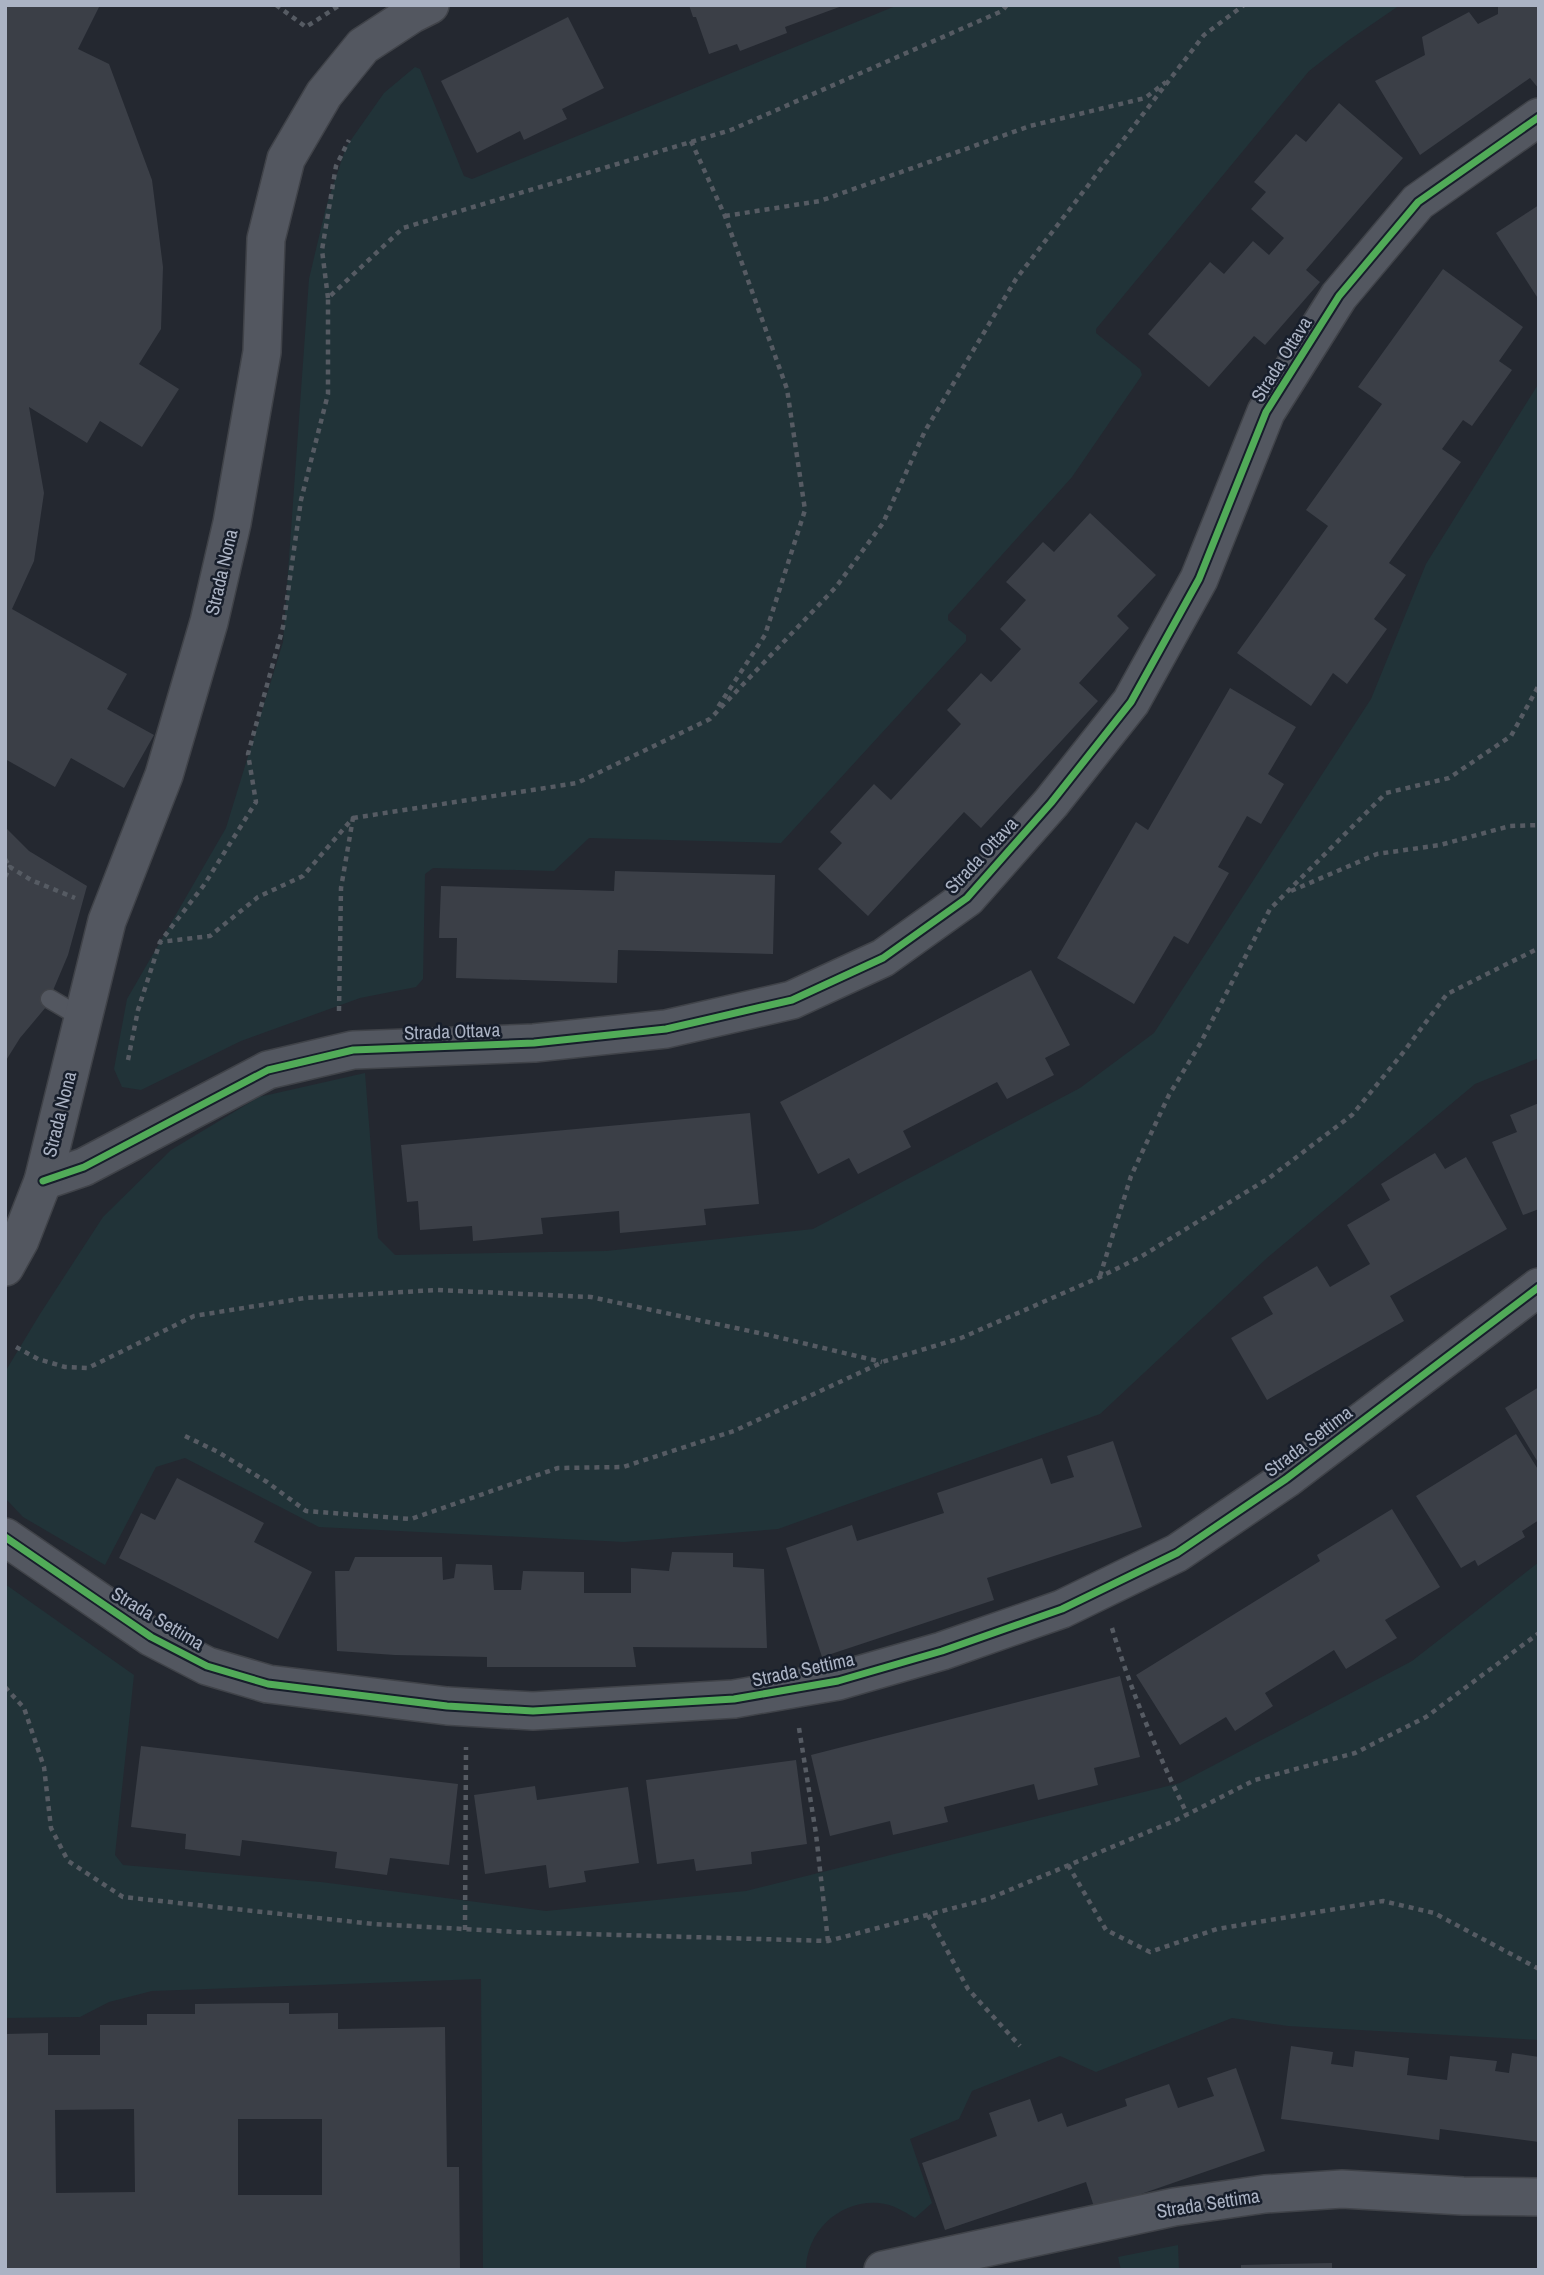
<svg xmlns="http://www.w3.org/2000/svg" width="1544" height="2275" viewBox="0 0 1544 2275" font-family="'Archivo Narrow',sans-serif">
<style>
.green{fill:#213338}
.building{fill:#3b3f47;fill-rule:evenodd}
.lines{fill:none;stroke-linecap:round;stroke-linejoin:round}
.lane-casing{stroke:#404349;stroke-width:21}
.street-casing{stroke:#404349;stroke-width:40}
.path{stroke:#565b63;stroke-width:4.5;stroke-dasharray:5 5;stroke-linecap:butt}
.lane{stroke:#535760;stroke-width:18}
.street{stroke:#535760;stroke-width:37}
.cycleway-casing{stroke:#171e2b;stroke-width:11}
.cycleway{stroke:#51ab58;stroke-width:7}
.labels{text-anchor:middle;stroke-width:5;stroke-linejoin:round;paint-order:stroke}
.street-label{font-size:19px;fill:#abb3c4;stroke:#171e2b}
</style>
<rect width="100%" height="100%" fill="#242830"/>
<!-- green -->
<g class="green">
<polygon points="898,5 1400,5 1349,40 1309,71 1096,329 1096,333 1140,369 1142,375 1072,477 948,615 948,620 966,635 966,641 781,843 589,838 554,871 433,868 425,874 423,979 416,987 360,998 241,1041 141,1090 122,1087 114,1069 127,999 226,828 283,642 309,279 326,207 346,147 384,93 415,67 420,69 464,176 472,179"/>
<polygon points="1539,383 1539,1058 1475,1084 1267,1258 1100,1414 778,1529 624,1542 319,1527 185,1458 156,1467 105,1565 23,1517 5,1498 5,1372 40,1314 103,1217 171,1150 259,1097 365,1073 378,1238 395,1255 606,1251 813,1229 1080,1088 1154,1033 1371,699 1426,564"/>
<path d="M1539,1562V2040L1288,2026L1232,2018L1096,2072L1060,2056L972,2091L959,2119L910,2139L932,2203L915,2218C903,2211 892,2204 879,2203C840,2200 806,2231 806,2270H483L481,1979L152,1991L109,2002L80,2017L5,2018V1584L134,1675L115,1855L123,1865L321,1882L546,1911L746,1891L1180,1783L1412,1661Z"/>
<polygon points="1178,2245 1179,2270 1121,2270 1118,2257"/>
</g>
<!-- building -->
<g class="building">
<polygon points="5,5 100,5 78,49 109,64 152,180 163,267 161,329 139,364 179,389 142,447 100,421 87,443 29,407 44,493 34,561 12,609 127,674 107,709 154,735 124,788 71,758 55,787 5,759"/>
<polygon points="689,5 842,5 842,6 785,27 787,33 740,51 737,44 709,54 696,17 693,17"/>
<polygon points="1498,5 1539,5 1539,89 1530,78 1420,155 1375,81 1425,55 1422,37 1469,12 1478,24 1498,14"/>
<polygon points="568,17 604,88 562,109 567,119 524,140 520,131 477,153 441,81"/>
<polygon points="1339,103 1403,158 1306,270 1320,282 1265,345 1254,336 1209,387 1148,334 1210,262 1224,274 1253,241 1269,255 1284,238 1251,209 1266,192 1254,182 1296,134 1306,142"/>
<polygon points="1539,205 1539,300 1496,233"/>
<polygon points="1443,269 1523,327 1499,361 1512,370 1472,426 1463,420 1442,449 1461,462 1389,563 1406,575 1374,619 1387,629 1347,684 1333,673 1311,706 1237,653 1328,526 1306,510 1382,404 1358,387"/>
<polygon points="1090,513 1156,575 1117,616 1129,628 1079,683 1098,701 981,828 964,812 868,916 818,869 842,843 830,832 874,784 891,800 961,724 947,710 981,673 991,682 1021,649 1000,629 1026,600 1006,582 1043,542 1054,552"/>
<polygon points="1230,688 1296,727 1268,774 1284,784 1261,824 1247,816 1218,867 1229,873 1188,944 1174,936 1134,1004 1057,958 1136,822 1148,830"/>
<polygon points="5,827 29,851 87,886 68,955 46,1007 20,1038 5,1062"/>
<polygon points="615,871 775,875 773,954 618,950 617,983 456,978 457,938 439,938 441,886 614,891"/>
<polygon points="1031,970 1070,1045 1045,1058 1054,1075 1007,1099 997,1082 903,1131 911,1147 858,1174 849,1158 818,1174 780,1102"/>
<polygon points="1539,1103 1539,1209 1523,1215 1492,1142 1517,1132 1510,1115"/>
<polygon points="750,1113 759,1204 704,1209 706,1225 620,1233 619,1211 541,1218 543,1234 473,1241 472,1226 420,1230 418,1201 407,1202 401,1145"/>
<polygon points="1435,1153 1445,1169 1466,1157 1507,1229 1390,1296 1404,1321 1267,1400 1231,1338 1273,1314 1263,1297 1317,1266 1330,1287 1370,1264 1347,1225 1390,1200 1381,1184"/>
<polygon points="1539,1387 1539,1464 1505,1408"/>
<polygon points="1516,1434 1539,1471 1539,1520 1522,1531 1525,1537 1478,1566 1475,1560 1461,1568 1416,1496"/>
<polygon points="1113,1441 1142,1527 987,1578 994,1600 822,1657 786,1548 852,1525 857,1541 944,1513 937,1493 1042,1458 1051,1484 1074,1477 1067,1456"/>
<polygon points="177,1478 264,1523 254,1542 312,1572 278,1639 119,1558 141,1513 155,1520"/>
<polygon points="1392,1509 1440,1587 1385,1620 1397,1638 1346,1669 1334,1650 1265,1693 1273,1706 1235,1731 1226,1717 1180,1745 1136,1675 1320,1561 1317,1555"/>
<polygon points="672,1552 733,1553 733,1567 764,1569 767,1648 633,1647 636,1667 487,1667 487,1657 395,1655 337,1651 335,1571 349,1571 355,1557 442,1557 443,1580 454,1578 456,1564 492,1565 494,1590 521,1590 523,1571 584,1572 584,1593 631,1593 631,1568 669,1571"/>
<polygon points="1120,1676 1140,1757 1094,1768 1098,1785 1038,1800 1034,1784 944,1807 948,1822 893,1835 890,1821 830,1836 811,1755"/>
<polygon points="141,1746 458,1784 449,1865 390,1858 387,1875 335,1868 337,1852 242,1840 240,1856 185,1849 186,1834 131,1827"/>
<polygon points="796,1760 807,1844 751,1852 752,1864 696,1871 694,1859 657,1864 646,1780"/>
<polygon points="535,1786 537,1800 628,1787 639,1863 584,1871 586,1882 549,1888 546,1865 485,1874 474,1795"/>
<path d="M289,2003V2014L338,2013V2029L445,2027L447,2167H459L460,2270H5V2034L48,2033V2055H100V2025H147V2014H195V2004ZM134,2109L135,2192L56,2193L55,2110ZM238,2119H322V2195H238Z"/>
<polygon points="1291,2046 1333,2052 1331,2064 1353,2067 1355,2051 1409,2058 1407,2075 1447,2080 1450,2056 1497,2061 1495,2071 1509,2073 1512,2053 1539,2057 1539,2142 1440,2129 1439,2140 1281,2119"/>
<polygon points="1236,2068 1265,2151 1095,2210 1086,2182 945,2230 922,2163 997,2136 989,2113 1030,2099 1038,2122 1062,2113 1067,2127 1127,2106 1125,2099 1169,2084 1178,2108 1214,2096 1207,2078"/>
<polygon points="1332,2263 1332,2270 1241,2270 1241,2265"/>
</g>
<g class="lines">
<defs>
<polyline id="lane" points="50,999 84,1019"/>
<g id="street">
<polyline points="43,1181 84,1167 268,1070 353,1050 534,1043 666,1029 792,1000 883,958 967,898 1051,803 1131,702 1199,579 1266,412 1339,296 1418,202 1539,117"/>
<polyline points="5,1267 20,1240 43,1181 107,921 164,775 209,622 232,523 262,352 266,239 286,159 324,94 363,46 412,14 430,5"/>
<polyline points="5,1537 151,1637 207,1666 268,1684 447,1706 533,1711 734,1699 838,1681 942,1651 1062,1609 1177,1553 1286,1479 1539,1287"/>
<polyline points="883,2270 1174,2207 1265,2194 1342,2189 1463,2196 1539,2197"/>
</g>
</defs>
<!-- lane casing -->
<use href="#lane" class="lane-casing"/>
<!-- street casing -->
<use href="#street" class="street-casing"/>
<!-- path -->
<g class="path">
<polyline points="276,5 306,27 340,5"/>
<polyline points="691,141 725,216 787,389 805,510 765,635 718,707"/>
<polyline points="725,216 820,201 1030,126 1145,98 1166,82"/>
<polyline points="328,298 322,250 336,166 349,140"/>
<polyline points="353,818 577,783 710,719 836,587 883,523 925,431 1016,279 1204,35 1244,5"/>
<polyline points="5,859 10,867"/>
<polyline points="5,877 10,867 31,880 75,898"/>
<polyline points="1291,891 1377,854 1440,845 1510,826 1539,825"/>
<polyline points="339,1011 341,888 353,818 303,876 258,897 210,936 160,942 204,885 256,802 248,754 283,627 301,500 328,394 328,298 403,228 731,130 1002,11 1007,5"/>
<polyline points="128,1060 138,1010 160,942"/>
<polyline points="1100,1276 1131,1176 1169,1095 1200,1044 1270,909 1386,793 1449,778 1511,736 1539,685"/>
<polyline points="16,1347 38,1359 65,1367 88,1368 194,1316 305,1298 436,1290 591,1297 773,1336 882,1362"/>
<polyline points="185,1436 218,1452 267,1482 306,1511 411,1519 558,1468 623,1467 734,1431 885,1361 961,1338 1100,1277 1142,1256 1269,1178 1352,1115 1402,1054 1447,994 1539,948"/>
<path d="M1112,1628C1131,1692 1158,1754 1187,1814"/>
<polyline points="5,1687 24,1708 44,1767 51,1828 68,1861 123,1897 374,1924 517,1932 828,1941 988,1899 1174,1821 1255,1780 1355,1753 1426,1717 1539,1633"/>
<polyline points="799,1728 816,1834 828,1941"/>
<polyline points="1068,1865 1106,1930 1150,1952 1217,1929 1383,1901 1434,1913 1539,1969"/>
<polyline points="928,1915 968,1989 1020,2046"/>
<polyline points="465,1930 466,1747"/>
</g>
<!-- lane -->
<use href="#lane" class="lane"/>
<!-- street -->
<use href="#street" class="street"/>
<defs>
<g id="cycleway">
<polyline points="43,1181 84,1167 268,1070 353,1050 534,1043 666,1029 792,1000 883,958 967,898 1051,803 1131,702 1199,579 1266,412 1339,296 1418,202 1539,117"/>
<polyline points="5,1537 151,1637 207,1666 268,1684 447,1706 533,1711 734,1699 838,1681 942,1651 1062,1609 1177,1553 1286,1479 1539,1287"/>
</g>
</defs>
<!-- cycleway casing -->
<use href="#cycleway" class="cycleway-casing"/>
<!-- cycleway -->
<use href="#cycleway" class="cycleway"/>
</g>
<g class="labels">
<!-- street labels -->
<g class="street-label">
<text transform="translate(1281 359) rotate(-58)" y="7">Strada Ottava</text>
<text transform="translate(221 572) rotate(-77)" y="7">Strada Nona</text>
<text transform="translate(981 855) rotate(-47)" y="7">Strada Ottava</text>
<text transform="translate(452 1031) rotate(-2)" y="7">Strada Ottava</text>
<text transform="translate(59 1114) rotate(-76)" y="7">Strada Nona</text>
<text transform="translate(1308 1441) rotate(-37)" y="7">Strada Settima</text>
<text transform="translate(158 1618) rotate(31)" y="7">Strada Settima</text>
<text transform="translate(803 1669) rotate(-12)" y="7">Strada Settima</text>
<text transform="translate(1208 2203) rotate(-9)" y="7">Strada Settima</text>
</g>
</g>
<!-- border -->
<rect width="1544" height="2275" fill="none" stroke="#abb3c4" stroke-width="14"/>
</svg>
